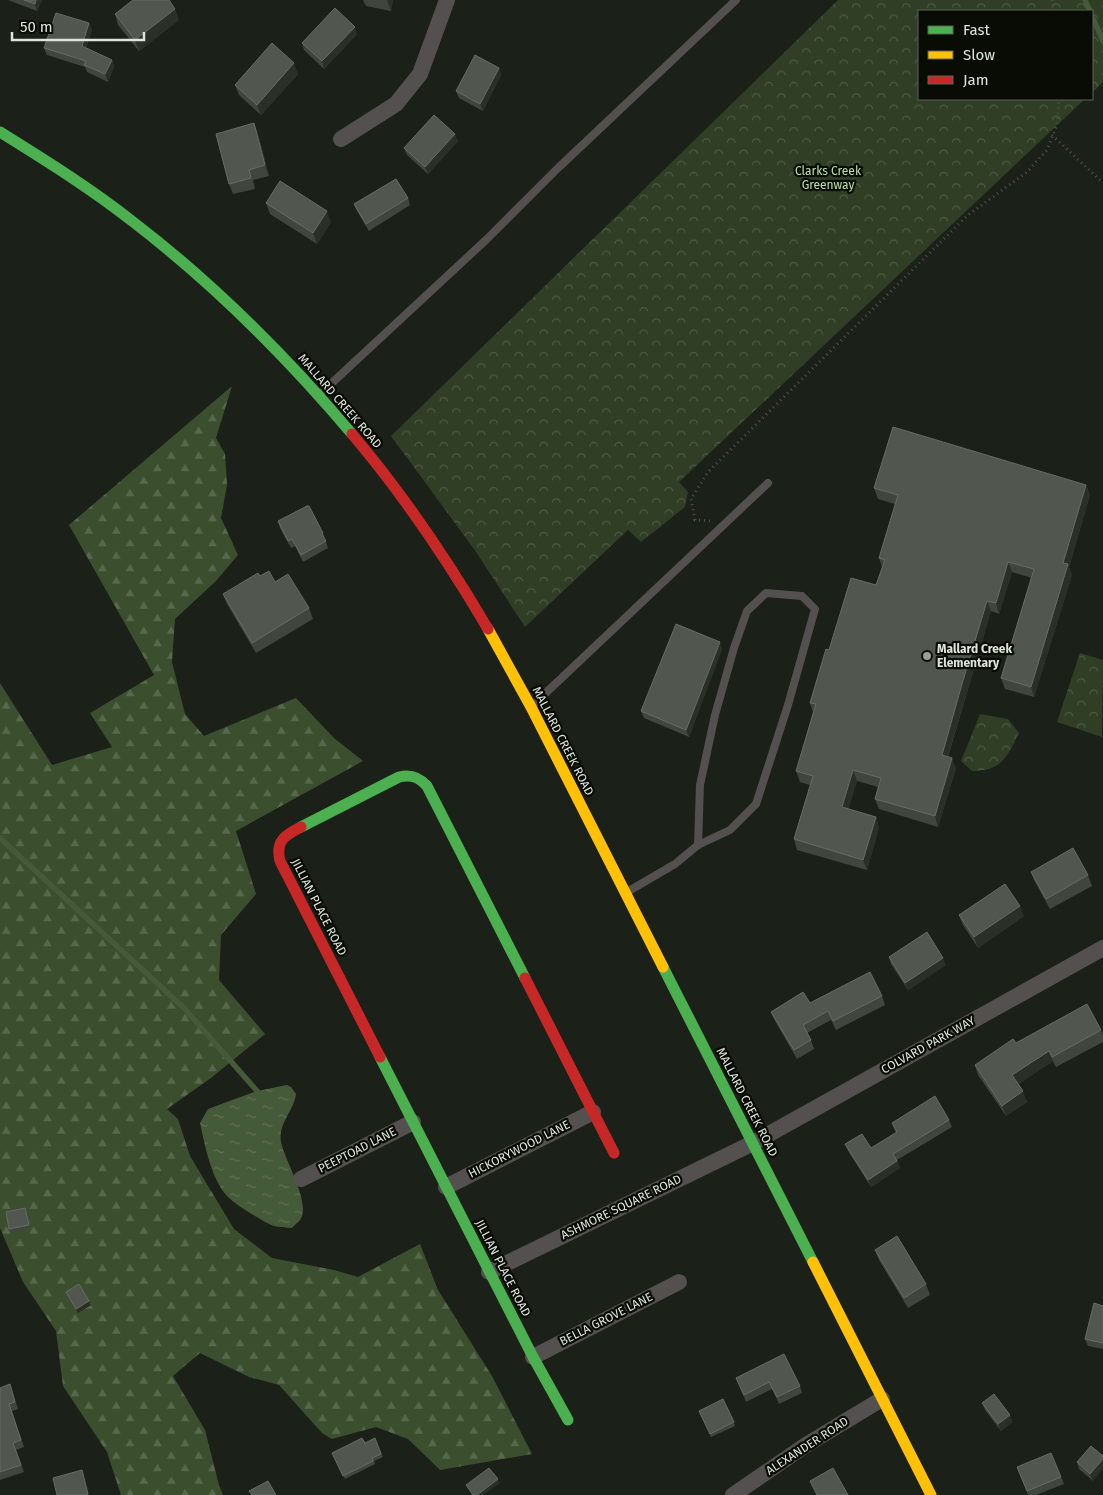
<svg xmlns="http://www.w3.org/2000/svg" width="1103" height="1495" viewBox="0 0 1103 1495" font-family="'Fira Sans',sans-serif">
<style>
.forest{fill:url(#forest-firs)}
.park{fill:url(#park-crowns)}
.water{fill:url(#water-ripples)}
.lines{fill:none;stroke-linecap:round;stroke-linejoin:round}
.stream{stroke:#455a38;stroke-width:5.5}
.path{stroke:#51504e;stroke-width:3;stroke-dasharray:1 4;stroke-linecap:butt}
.lane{stroke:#54504f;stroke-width:8}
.street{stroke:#54504f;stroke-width:16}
.fast{stroke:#4caf50;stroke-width:11}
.slow{stroke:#ffc107;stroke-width:11}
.jam{stroke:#c62828;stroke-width:11}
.wall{fill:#40453d}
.shaded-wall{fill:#2a2f27}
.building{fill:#51564e;stroke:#676d64}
.poi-dot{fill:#9aa096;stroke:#080c05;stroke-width:2}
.labels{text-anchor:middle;stroke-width:4.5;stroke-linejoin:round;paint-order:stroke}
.park-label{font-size:12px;fill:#bae0a2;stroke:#080c05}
.street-label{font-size:12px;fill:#dee5da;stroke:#080c05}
.poi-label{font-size:12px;font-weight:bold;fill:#dee5da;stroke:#080c05;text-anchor:start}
</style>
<defs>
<pattern id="forest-firs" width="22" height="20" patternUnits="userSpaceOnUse" patternTransform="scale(1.25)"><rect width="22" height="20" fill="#3b4f2e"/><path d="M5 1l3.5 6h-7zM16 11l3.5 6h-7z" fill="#57684c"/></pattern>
<pattern id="park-crowns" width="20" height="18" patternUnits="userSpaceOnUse" patternTransform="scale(1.25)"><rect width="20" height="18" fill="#2f3e25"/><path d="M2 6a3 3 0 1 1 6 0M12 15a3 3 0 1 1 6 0" fill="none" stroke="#4d5a44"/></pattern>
<pattern id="water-ripples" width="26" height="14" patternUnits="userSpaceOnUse" patternTransform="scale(1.25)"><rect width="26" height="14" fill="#455a38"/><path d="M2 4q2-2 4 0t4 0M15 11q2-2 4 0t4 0" fill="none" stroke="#5f7254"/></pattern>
</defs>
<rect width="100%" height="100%" fill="#1b2018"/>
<!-- forest -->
<polygon class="forest" points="232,386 216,438 225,454 227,485 221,518 238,555 216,581 175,619 172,662 185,714 204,736 296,698 334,738 363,761 236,831 256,894 221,935 219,980 265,1034 211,1078 167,1109 178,1119 190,1156 234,1229 272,1258 334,1270 358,1277 420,1244 438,1290 492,1376 532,1454 440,1470 408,1439 376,1427 332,1439 322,1433 279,1385 249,1377 200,1353 173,1376 205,1430 219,1485 223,1495 121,1495 107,1452 63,1386 56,1331 23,1282 0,1228 0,683 52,765 112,747 90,713 154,675 69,525"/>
<!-- park -->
<g class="park">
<polygon points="838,0 1103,0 1103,82 1092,93 1092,11 919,11 919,99 1085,99 679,482 688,492 685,507 641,542 628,530 525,627 474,549 391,436"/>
<polygon points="1080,653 1103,660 1102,737 1057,722"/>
<path d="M980,714L1008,719L1019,733C1007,757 1002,771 972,771L961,761Z"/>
</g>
<!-- water -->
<path class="water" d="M287,1085L291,1087L296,1094C294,1111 278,1123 281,1142C284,1159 312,1204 300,1220C298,1223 294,1225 292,1228C273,1227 272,1226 255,1216C245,1210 235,1204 227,1196C211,1178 205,1146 200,1123L208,1109L257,1091Z"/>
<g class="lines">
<!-- stream -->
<g class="stream">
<polyline points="1085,0 1090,11"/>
<polyline points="1092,16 1103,41"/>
<polyline points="0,838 185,1009 257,1091"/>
</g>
<!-- path -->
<g class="path">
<polyline points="1052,0 1054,11"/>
<polyline points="1052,135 1103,183"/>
<polyline points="710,521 695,520 691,499 708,472 968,215 1027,172 1047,150 1057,124 1059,99"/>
</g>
<!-- lane -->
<g class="lane">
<polyline points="320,394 487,239 557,169 736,0"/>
<polyline points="533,705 768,483"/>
<polyline points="627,892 675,864 698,845 730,830 756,804 788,705 815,609 802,596 766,593 747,611 734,648 715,715 700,785 698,845"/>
</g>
<!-- street -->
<g class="street">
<polyline points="341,139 396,104 420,74 447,0"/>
<polyline points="301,1179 413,1122"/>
<polyline points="446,1187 593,1112"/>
<polyline points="489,1272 753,1143 1103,948"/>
<polyline points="533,1357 679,1282"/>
<polyline points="733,1495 806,1445 882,1399"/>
</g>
<!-- fast -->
<g class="fast">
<path d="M0,132C45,160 90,188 132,221C213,283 286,356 352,434"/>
<path d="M301,827L399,777C411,774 419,777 427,786L525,978"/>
<polyline points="663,967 813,1262"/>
<polyline points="380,1057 533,1357 568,1420"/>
</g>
<!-- slow -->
<g class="slow">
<polyline points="488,629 531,707 663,967"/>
<polyline points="813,1262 931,1495"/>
</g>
<!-- jam -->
<g class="jam">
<path d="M352,434C403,494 448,561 488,629"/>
<path d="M301,827C285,835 275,841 280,861L380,1057"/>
<polyline points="525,978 614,1153"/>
</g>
</g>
<!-- wall -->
<g class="wall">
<polygon points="8,0 42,0 37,11"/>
<polygon points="363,0 393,0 391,11 366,6"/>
<polygon points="115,14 179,20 139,51 118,25"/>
<polygon points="89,23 92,30 86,48 112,60 114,67 108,82 87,72 85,67 47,55 44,48"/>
<polygon points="357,34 324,69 304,50 302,43"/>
<polygon points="499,68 501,75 483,111 459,98 456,91"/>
<polygon points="298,74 261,115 239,95 235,85"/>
<polygon points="254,123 258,134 269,176 253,180 255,189 233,194 229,184"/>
<polygon points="458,141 428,174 407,155 404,148"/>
<polygon points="408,198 410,205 369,231 357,211 354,204"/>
<polygon points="266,203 331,222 317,244 270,214"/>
<polygon points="1086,485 1090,495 1069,567 1072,575 1034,697 1005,689 1001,678 1032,578 1012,572 999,614 991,611 948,757 956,768 938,827 879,809 875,799 878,787 857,781 848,809 876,817 879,828 867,870 797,850 794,839 810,785 800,782 796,771 813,712 810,703 829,650 876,585 882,567 879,558 895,504 878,499 874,488"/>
<polygon points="278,521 323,533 328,548 303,562 295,546 291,548 280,528"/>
<polygon points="260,576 275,582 309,608 313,619 256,653 227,604 223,594"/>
<polygon points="722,649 689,737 644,718 641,711"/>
<polygon points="1031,872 1088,875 1092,886 1050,909 1035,882"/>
<polygon points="959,915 1024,916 978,948 963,925"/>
<polygon points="889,957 946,965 908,990 891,964"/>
<polygon points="882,996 885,1005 836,1030 831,1020 807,1033 811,1040 814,1049 797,1059 775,1021 771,1012 810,1003"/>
<polygon points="1101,1030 1103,1035 1103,1042 1056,1067 1053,1061 1018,1084 1027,1102 1006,1116 978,1075 975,1065 1016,1043"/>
<polygon points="949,1120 952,1127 897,1160 900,1168 871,1187 848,1151 845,1144 871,1148 896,1133 892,1123"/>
<polygon points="25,1208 30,1228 10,1232 9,1229"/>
<polygon points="875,1250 926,1284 930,1295 908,1308 879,1260"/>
<polygon points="66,1292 89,1301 91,1305 78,1313 67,1296"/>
<polygon points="1103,1306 1103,1349 1088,1346 1085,1339"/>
<polygon points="736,1378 800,1386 802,1393 779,1404 772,1389 746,1402"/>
<polygon points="10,1384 18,1409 12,1411 24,1447 16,1450 24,1472 0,1480 0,1388"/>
<polygon points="982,1403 1010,1415 1012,1422 1001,1431 985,1410"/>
<polygon points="699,1411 734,1422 735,1426 711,1437"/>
<polygon points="375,1438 383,1457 374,1461 375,1464 345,1479 332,1453 365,1443"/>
<polygon points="1091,1446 1093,1481 1079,1469 1077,1462"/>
<polygon points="1020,1474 1061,1477 1064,1484 1036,1495 1028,1495"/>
</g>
<!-- shaded-wall -->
<g class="shaded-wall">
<polygon points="36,0 42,0 37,11 35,4"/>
<polygon points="387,0 393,0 391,11"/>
<polygon points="175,9 179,20 139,51 135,40"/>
<polygon points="89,23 92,30 84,53 82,46"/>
<polygon points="355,27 357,34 324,69 322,61"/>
<polygon points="112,60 114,67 108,82 105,74"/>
<polygon points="294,63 298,74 261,115 257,105"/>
<polygon points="499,68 501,75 483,111 480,104"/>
<polygon points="254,123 258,134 269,176 265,165"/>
<polygon points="455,134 458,141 428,174 425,167"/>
<polygon points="327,211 331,222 317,244 313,233"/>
<polygon points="1086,485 1090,495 1069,567 1072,575 1034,697 1031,687 1063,563"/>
<polygon points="1008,562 1012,572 999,614 996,603"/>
<polygon points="987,601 991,611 966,695 945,765 942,755 962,684"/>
<polygon points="720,642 722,649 689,737 686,730"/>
<polygon points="952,758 956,768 938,827 935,816"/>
<polygon points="853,770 857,781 846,818 842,807"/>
<polygon points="876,817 879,828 867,870 863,860"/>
<polygon points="1020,906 1024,916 978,948 974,937"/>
<polygon points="943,958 946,965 908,990 905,983"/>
<polygon points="1049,1051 1053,1061 1016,1086 1012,1075"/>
<polygon points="1023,1091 1027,1102 1006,1116 1002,1106"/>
<polygon points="897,1161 900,1168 871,1187 868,1180"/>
<polygon points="89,1301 91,1305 78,1313 76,1309"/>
<polygon points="1010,1415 1012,1422 1001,1431 998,1424"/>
<polygon points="1103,1459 1103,1469 1093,1481 1090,1474"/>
<polygon points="498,1479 500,1483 483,1495 477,1495"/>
</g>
<!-- building -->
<g class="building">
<polygon points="24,0 36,0 35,4"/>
<polygon points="133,0 169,0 175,9 135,40 115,14"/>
<polygon points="335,8 355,27 322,61 302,43"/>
<polygon points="56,13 89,23 82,46 112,60 105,74 84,65 86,61 44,48"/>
<polygon points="272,43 294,63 257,105 235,85"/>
<polygon points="475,55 499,68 480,104 456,91"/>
<polygon points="434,115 455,134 425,167 404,148"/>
<polygon points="254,123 265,165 249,170 251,178 229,184 216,134"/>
<polygon points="396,179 408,198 366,224 354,204"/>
<polygon points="280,181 327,211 313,233 266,203"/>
<polygon points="893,427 1086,485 1063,563 1068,564 1031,687 1001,678 1034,569 1008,562 996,603 987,601 962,684 942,755 952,758 935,816 875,799 881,778 853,770 842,807 876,817 863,860 794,839 813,776 796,771 816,704 810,703 826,649 829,650 851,578 876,585 885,560 879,558 898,495 874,488"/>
<polygon points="307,506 309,506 323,533 322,534 326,541 301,555 292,539 288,541 278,521"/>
<polygon points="269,571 275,582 288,574 309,608 252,643 223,594 258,573 260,576"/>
<polygon points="676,624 720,642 686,730 641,711"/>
<polygon points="1073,848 1088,875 1046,899 1031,872"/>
<polygon points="1005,884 1020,906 974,937 959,915"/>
<polygon points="927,932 943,958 905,983 889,957"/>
<polygon points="870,972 882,996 833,1021 828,1011 803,1025 811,1040 794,1050 771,1012 803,992 810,1003"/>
<polygon points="1087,1004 1101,1030 1052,1057 1049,1051 1012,1075 1023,1091 1002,1106 975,1065 1013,1039 1016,1043"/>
<polygon points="935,1096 949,1120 893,1154 897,1161 868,1180 845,1144 862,1134 871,1148 897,1132 892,1123"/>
<polygon points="25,1208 29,1225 9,1229 6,1212"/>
<polygon points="897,1236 926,1284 904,1298 875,1250"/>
<polygon points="79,1284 89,1301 76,1309 66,1292"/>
<polygon points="1094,1303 1103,1306 1103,1343 1085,1339"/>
<polygon points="784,1354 800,1386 777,1397 769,1382 744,1395 736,1378"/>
<polygon points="10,1384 15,1402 9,1404 21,1440 13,1443 21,1465 0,1472 0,1388"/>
<polygon points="994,1394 1010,1415 998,1424 982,1403"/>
<polygon points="723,1399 734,1422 710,1434 699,1411"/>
<polygon points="362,1438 365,1443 375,1438 381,1454 372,1458 373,1461 343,1476 332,1453"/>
<polygon points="1091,1446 1103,1456 1103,1459 1090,1474 1077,1462"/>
<polygon points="1051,1453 1061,1477 1027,1491 1017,1467"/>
<polygon points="489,1468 498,1479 477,1495 473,1495 466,1485"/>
<polygon points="833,1468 848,1495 817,1495 810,1481"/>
<polygon points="82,1470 88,1494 85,1495 57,1495 53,1478"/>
<polygon points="268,1481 276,1495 252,1495 249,1491"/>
</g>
<!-- markers -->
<circle class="poi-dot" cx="927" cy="656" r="5"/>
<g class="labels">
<!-- park labels -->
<g class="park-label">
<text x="828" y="175">Clarks Creek<tspan x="828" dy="14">Greenway</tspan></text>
</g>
<!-- street labels -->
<g class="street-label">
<text transform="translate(340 401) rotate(49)" y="4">MALLARD CREEK ROAD</text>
<text transform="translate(563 741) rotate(63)" y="4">MALLARD CREEK ROAD</text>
<text transform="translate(319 907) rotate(63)" y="4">JILLIAN PLACE ROAD</text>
<text transform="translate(928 1045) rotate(-29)" y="4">COLVARD PARK WAY</text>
<text transform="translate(747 1102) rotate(63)" y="4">MALLARD CREEK ROAD</text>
<text transform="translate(519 1149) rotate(-27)" y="4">HICKORYWOOD LANE</text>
<text transform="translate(357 1150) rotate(-27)" y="4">PEEPTOAD LANE</text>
<text transform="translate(621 1207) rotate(-26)" y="4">ASHMORE SQUARE ROAD</text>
<text transform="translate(503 1268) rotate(63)" y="4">JILLIAN PLACE ROAD</text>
<text transform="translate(606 1319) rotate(-27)" y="4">BELLA GROVE LANE</text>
<text transform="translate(807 1446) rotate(-33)" y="4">ALEXANDER ROAD</text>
</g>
<!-- poi labels -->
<g class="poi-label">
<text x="937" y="653">Mallard Creek<tspan x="937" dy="14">Elementary</tspan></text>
</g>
</g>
<!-- legend -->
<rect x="918" y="10" width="175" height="90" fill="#080c05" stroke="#5e635a"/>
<rect x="928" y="26" width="25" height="8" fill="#4caf50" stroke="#5e635a"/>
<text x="963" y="35" font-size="15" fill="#dee5da">Fast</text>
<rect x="928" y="51" width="25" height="8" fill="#ffc107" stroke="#5e635a"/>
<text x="963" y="60" font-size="15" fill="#dee5da">Slow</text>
<rect x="928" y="76" width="25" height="8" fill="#c62828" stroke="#5e635a"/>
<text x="963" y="85" font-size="15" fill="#dee5da">Jam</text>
<!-- scale -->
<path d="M12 32v8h132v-8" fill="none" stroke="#dee5da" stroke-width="2.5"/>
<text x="20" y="32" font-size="15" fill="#dee5da" stroke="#080c05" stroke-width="4" paint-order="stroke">50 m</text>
</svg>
